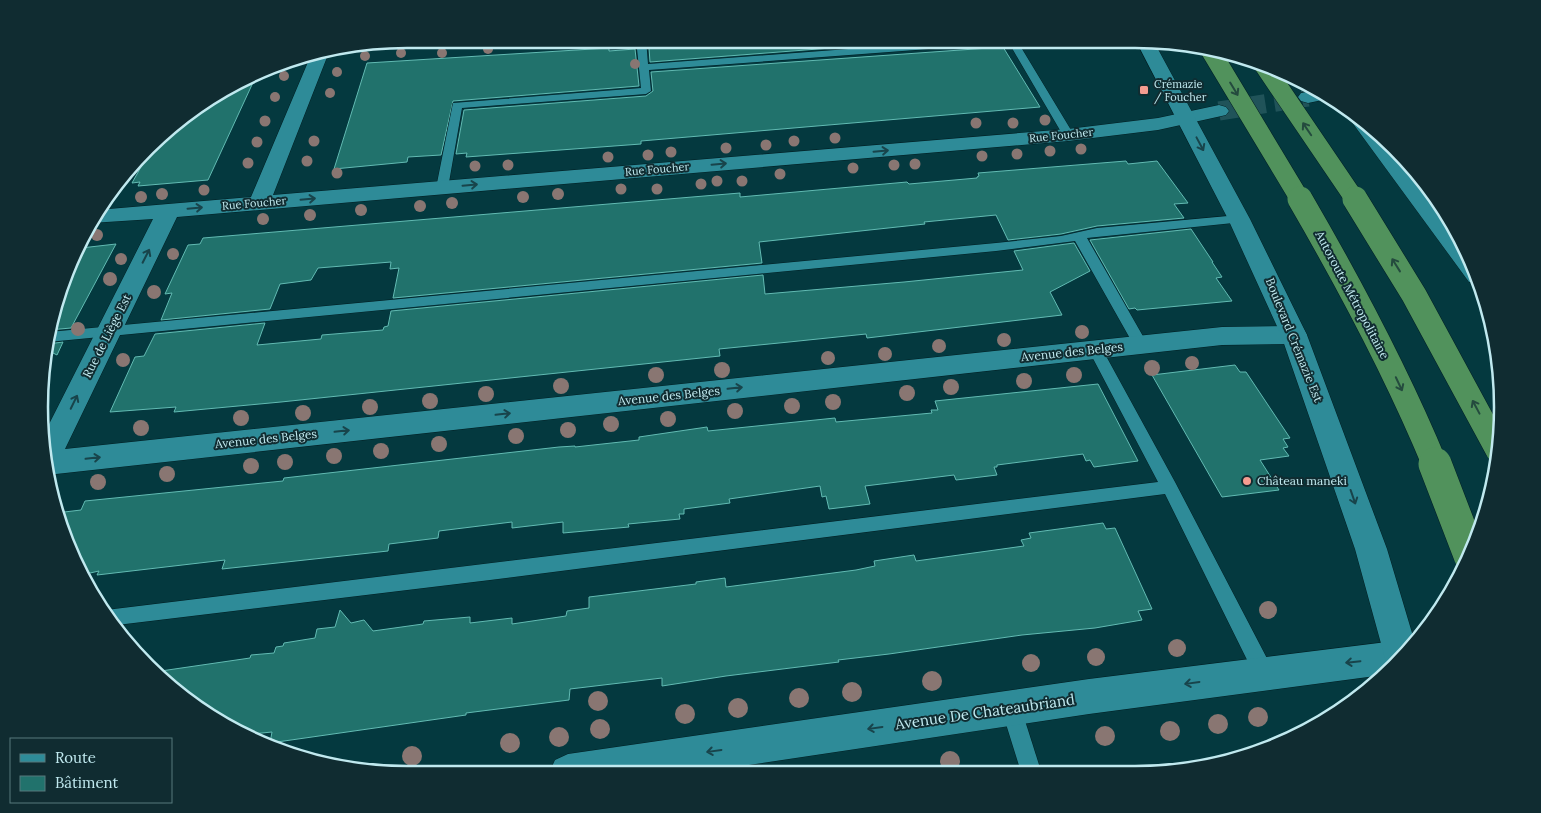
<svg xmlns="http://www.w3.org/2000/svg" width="1541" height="813" viewBox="0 0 1541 813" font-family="Lora,serif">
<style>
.building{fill:#21726c;stroke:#62bbb3}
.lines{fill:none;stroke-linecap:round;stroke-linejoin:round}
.street-tunnel{stroke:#205359;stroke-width:19;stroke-dasharray:19 9;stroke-linecap:butt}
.lane-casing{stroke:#021e22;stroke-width:1}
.street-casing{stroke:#021e22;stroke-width:1}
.secondary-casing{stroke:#021e22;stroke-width:1}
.lane{fill:#2e8b98;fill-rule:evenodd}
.street{fill:#2e8b98;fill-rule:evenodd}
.secondary{fill:#2e8b98;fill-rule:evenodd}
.highway-bridge-far2-casing{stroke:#021e22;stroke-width:20;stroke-linecap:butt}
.highway-bridge-far1-casing{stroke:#021e22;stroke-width:26;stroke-linecap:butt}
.highway-bridge-casing{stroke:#021e22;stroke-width:34;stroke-linecap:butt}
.highway-bridge-far2{stroke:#51925c;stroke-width:19}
.highway-bridge-far1{stroke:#51925c;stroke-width:25}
.highway-bridge{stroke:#51925c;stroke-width:33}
.tree{fill:#897672}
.oneway{stroke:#244b3e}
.oneway2{stroke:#18444b}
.poi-dot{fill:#f59c90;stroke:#102c31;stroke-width:2}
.labels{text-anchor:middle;stroke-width:4;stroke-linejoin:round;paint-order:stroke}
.far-poi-label{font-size:11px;fill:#c0e9ef;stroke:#102c31;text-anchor:start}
.far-street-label{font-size:11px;fill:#c0e9ef;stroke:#102c31}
.street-label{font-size:12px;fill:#c0e9ef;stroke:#102c31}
.poi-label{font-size:12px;fill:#c0e9ef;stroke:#102c31;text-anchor:start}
.near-street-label{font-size:15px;fill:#c0e9ef;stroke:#102c31}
.rim{fill:none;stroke:#c0e9ef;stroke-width:2.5}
</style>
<rect width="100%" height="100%" fill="#04393f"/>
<!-- building -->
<g class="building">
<polygon points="663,39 868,39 870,45 650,62 649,48 663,47"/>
<polygon points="1003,47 1040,107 641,141 641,144 466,157 467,153 456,154 464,110 646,96 653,91 651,72"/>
<polygon points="609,48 609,51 635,49 639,86 453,101 441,155 408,157 407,162 334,169 367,63"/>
<polygon points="256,76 208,180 138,186 140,182 132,183 151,149 182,115"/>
<polygon points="1126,161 1128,164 1157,161 1188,203 1174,204 1184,218 1097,226 1061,234 1008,240 996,215 924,222 925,224 759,242 762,263 393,298 399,268 390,269 391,262 318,268 311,280 280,284 270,309 161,320 172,293 165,294 188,245 200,244 203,238 740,193 740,197 907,182 909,184 977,178 977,177 979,176 978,173"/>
<polygon points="1191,229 1213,262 1212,262 1222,277 1216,278 1232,301 1137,310 1135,308 1129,309 1090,240"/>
<polygon points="1074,243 1090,271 1050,292 1062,315 867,338 866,334 789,342 719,349 720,356 281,402 174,412 176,407 110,412 135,357 144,356 155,334 265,323 257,345 321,339 322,335 383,330 384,327 388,326 391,311 763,275 765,294 904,282 1023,270 1014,251"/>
<polygon points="116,244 71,328 49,330 51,312 81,248"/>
<polygon points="63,342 57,355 47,350 48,344"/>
<polygon points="1235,365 1240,372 1246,372 1290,438 1283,439 1288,447 1283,448 1289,456 1260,460 1279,490 1222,497 1152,375"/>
<polygon points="1098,384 1138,461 1094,467 1090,460 1086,461 1083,454 997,465 997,467 994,467 997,475 956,480 954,475 865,486 870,504 829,509 826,496 822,497 820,486 729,499 730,503 684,509 684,514 679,514 680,519 628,524 629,527 563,533 563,522 512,528 512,522 439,531 438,538 389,544 388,551 222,569 225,560 97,575 99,571 81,575 77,569 56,513 81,510 85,501 283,481 284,478 559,447 575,446 575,447 639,440 639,437 707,427 708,431 835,418 836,422 932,413 931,410 938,410 935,401"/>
<polygon points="1103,523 1106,529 1115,528 1152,609 1138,611 1142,620 1095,628 1022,635 889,654 838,660 839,662 726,676 662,686 662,678 570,689 569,700 466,713 466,715 270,743 272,732 242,735 154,672 250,658 251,655 274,653 276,647 283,646 284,643 315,638 317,629 335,627 340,610 351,623 364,620 373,631 423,624 424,621 470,617 470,623 512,618 512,624 566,616 567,611 589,608 589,597 696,584 696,582 725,578 726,587 856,570 875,566 874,561 914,555 916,561 1024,546 1021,540 1031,538 1029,533"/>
</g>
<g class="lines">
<!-- street-tunnel -->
<polyline class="street-tunnel" points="1219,111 1308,97"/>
<defs>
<g id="lane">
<polygon points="636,39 646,39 648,64 981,39 1016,39 1074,135 1072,137 1064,137 1009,43 649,70 651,91 646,94 462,108 448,188 446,191 438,191 436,188 453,103 641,88"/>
<polygon points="1239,215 1245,219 1243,222 1087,238 1148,345 1146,349 1141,350 1136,349 1075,241 996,251 48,342 49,332 996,243 1061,236 1097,228"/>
<polygon points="1095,344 1100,345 1175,482 1271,666 1273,673 1271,680 1264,682 1257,680 1165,494 490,580 117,625 106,610 1158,482 1088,349 1090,345"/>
<polygon points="1011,698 1018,701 1021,708 1041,771 1021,772 1001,708 1004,701"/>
</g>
<g id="street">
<polygon points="406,39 461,39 458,43 452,44 375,49 367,45"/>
<polygon points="329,52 273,195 1068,129 1158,118 1219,105 1226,107 1229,111 1226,115 1158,130 1068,141 177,217 65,449 1222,327 1294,326 1303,328 1307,335 1303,342 1294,344 1222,345 47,475 41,440 153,219 91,223 97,210 251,197 311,55"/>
<polygon points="1318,90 1332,98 1308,103 1301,101 1298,97 1301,93"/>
<polygon points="1403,640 1414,644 1383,675 1089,714 695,773 549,773 555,760 568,754 1089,679"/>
</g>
<g id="secondary">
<polygon points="1135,39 1153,40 1250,219 1307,335 1387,549 1415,643 1390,669 1385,658 1355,549 1281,335 1228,219"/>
<polygon points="1350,110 1359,115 1388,142 1459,235 1480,283 1469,282 1346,114"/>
</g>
</defs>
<!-- lane casing -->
<use href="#lane" class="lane-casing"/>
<!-- street casing -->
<use href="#street" class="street-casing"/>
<!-- secondary casing -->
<use href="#secondary" class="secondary-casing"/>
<!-- lane -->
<use href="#lane" class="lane"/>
<!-- street -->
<use href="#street" class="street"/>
<!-- secondary -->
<use href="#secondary" class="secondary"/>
<defs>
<g id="highway-bridge-far2">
<polyline points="1209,48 1301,201"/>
<polyline points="1263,64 1356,201"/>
</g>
<g id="highway-bridge-far1">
<path d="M1300,199C1350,285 1397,373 1435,465"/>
<polyline points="1355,199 1414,295 1498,450"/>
</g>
<polyline id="highway-bridge" points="1435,464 1470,555"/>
</defs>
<!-- highway-bridge-far2 casing -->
<use href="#highway-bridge-far2" class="highway-bridge-far2-casing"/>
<!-- highway-bridge-far1 casing -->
<use href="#highway-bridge-far1" class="highway-bridge-far1-casing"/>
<!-- highway-bridge casing -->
<use href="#highway-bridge" class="highway-bridge-casing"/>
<!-- highway-bridge-far2 -->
<use href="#highway-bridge-far2" class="highway-bridge-far2"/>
<!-- highway-bridge-far1 -->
<use href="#highway-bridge-far1" class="highway-bridge-far1"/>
<!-- highway-bridge -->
<use href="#highway-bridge" class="highway-bridge"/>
</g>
<!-- trees -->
<g class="tree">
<circle cx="488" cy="49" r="5"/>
<circle cx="401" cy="53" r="5"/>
<circle cx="442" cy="53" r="5"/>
<circle cx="365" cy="56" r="5"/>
<circle cx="635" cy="64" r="5"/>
<circle cx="337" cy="72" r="5"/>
<circle cx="284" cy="76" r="5"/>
<circle cx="330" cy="93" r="5"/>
<circle cx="275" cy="97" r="5"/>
<circle cx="1045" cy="120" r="5.5"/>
<circle cx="265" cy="121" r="5.5"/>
<circle cx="976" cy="123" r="5.5"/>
<circle cx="1013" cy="123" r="5.5"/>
<circle cx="835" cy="138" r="5.5"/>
<circle cx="314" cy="141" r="5.5"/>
<circle cx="794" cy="141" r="5.5"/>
<circle cx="257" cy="142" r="5.5"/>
<circle cx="766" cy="145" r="5.5"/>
<circle cx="726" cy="148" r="5.5"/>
<circle cx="1081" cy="149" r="5.5"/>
<circle cx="1050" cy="151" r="5.5"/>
<circle cx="671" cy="152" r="5.5"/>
<circle cx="1017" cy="154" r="5.5"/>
<circle cx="648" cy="155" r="5.5"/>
<circle cx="982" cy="156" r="5.5"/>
<circle cx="608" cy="157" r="5.5"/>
<circle cx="307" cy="161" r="5.5"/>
<circle cx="248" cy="163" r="5.5"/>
<circle cx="915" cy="164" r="5.5"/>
<circle cx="508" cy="165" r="5.5"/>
<circle cx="894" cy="165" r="5.5"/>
<circle cx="475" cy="166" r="5.5"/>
<circle cx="853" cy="168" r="5.5"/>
<circle cx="337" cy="173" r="5.5"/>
<circle cx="780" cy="174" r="5.5"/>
<circle cx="717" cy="181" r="5.5"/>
<circle cx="742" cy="181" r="5.5"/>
<circle cx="701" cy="184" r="5.5"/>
<circle cx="621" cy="189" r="5.5"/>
<circle cx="657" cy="189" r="5.5"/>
<circle cx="204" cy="190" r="5.5"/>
<circle cx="162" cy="194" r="6"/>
<circle cx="558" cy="194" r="6"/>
<circle cx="141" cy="197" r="6"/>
<circle cx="523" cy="197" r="6"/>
<circle cx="452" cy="203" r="6"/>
<circle cx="420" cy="206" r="6"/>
<circle cx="361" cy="210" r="6"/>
<circle cx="310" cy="215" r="6"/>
<circle cx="263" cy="219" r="6"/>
<circle cx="97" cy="235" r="6"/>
<circle cx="173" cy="254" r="6"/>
<circle cx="121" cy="259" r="6"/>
<circle cx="110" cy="279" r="7"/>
<circle cx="154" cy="292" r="7"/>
<circle cx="78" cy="329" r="7"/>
<circle cx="1082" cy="332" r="7"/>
<circle cx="1004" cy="340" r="7"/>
<circle cx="939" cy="346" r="7"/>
<circle cx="885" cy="354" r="7"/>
<circle cx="828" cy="358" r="7"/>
<circle cx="123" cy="360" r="7"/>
<circle cx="1192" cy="363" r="7"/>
<circle cx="1152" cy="368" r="8"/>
<circle cx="722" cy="370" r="8"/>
<circle cx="656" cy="375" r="8"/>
<circle cx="1074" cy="375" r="8"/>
<circle cx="1024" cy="381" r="8"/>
<circle cx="561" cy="386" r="8"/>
<circle cx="951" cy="387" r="8"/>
<circle cx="907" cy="393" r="8"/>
<circle cx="486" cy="394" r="8"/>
<circle cx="430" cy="401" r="8"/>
<circle cx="833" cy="402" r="8"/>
<circle cx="792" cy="406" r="8"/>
<circle cx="370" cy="407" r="8"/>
<circle cx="735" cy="411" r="8"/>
<circle cx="303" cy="413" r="8"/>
<circle cx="241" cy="418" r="8"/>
<circle cx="668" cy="419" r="8"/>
<circle cx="611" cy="424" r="8"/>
<circle cx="141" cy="428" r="8"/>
<circle cx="568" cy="430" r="8"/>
<circle cx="516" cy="436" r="8"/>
<circle cx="439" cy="444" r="8"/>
<circle cx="381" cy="451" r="8"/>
<circle cx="334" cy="456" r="8"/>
<circle cx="285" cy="462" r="8"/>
<circle cx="251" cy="466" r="8"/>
<circle cx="167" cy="474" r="8"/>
<circle cx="98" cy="482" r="8"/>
<circle cx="1268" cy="610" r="9"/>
<circle cx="1177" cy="648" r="9"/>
<circle cx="1096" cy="657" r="9"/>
<circle cx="1031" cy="663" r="9"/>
<circle cx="932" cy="681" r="10"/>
<circle cx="852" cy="692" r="10"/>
<circle cx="799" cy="698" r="10"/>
<circle cx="598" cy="701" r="10"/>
<circle cx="738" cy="708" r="10"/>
<circle cx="685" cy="714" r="10"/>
<circle cx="1258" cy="717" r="10"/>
<circle cx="1218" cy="724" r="10"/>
<circle cx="600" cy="729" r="10"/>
<circle cx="1170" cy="731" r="10"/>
<circle cx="1105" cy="736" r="10"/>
<circle cx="559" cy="737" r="10"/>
<circle cx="510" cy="743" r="10"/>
<circle cx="412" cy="756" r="10"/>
<circle cx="950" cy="761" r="10"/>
</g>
<!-- one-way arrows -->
<defs><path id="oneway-shaft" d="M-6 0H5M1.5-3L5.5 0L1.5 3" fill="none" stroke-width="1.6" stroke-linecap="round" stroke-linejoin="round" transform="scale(1.25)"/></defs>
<g class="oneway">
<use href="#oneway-shaft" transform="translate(1234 89) rotate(59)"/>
<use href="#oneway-shaft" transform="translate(1307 129) rotate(-124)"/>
<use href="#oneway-shaft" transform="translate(1396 265) rotate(-122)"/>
<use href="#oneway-shaft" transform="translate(1399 384) rotate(65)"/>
<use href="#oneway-shaft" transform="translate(1476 407) rotate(-118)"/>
</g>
<g class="oneway2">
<use href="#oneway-shaft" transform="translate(1200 144) rotate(62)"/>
<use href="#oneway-shaft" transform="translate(881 151) rotate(-5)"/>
<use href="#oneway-shaft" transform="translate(719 164) rotate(-5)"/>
<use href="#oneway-shaft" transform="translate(470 185) rotate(-5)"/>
<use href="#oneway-shaft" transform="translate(308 199) rotate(-5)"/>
<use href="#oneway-shaft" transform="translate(195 208) rotate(-5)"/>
<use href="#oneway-shaft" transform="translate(146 256) rotate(-63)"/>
<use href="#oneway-shaft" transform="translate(735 388) rotate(-6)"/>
<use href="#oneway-shaft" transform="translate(74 402) rotate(-64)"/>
<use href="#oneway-shaft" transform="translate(503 414) rotate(-6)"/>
<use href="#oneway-shaft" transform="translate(342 431) rotate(-6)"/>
<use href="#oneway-shaft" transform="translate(93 458) rotate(-6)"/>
<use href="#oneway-shaft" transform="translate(1353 497) rotate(71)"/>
<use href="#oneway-shaft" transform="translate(1353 662) rotate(174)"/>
<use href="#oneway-shaft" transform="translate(1192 683) rotate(172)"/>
<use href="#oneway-shaft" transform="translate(875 728) rotate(172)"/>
<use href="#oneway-shaft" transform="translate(714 751) rotate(172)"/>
</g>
<!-- markers -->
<g class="poi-dot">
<rect x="1139" y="85" width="10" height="10" rx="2.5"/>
<circle cx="1247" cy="481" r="5"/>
</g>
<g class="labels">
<!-- far-poi labels -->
<g class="far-poi-label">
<text x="1154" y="88">Crémazie<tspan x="1154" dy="13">/ Foucher</tspan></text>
</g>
<!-- far-street labels -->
<g class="far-street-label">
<text transform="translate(1061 135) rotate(-6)" y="4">Rue Foucher</text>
<text transform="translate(657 169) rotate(-5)" y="4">Rue Foucher</text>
<text transform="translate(254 203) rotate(-5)" y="4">Rue Foucher</text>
</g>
<!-- street labels -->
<g class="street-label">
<text transform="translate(1352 295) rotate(62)" y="4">Autoroute Métropolitaine</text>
<text transform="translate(107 336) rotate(-63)" y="4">Rue de Liège Est</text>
<text transform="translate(1294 340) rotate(68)" y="4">Boulevard Crémazie Est</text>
<text transform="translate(1072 352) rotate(-6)" y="4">Avenue des Belges</text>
<text transform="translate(669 396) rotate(-6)" y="4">Avenue des Belges</text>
<text transform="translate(266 439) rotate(-6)" y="4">Avenue des Belges</text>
</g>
<!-- poi labels -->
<g class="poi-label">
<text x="1257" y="485">Château maneki</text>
</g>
<!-- near-street labels -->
<g class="near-street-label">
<text transform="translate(985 712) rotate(-8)" y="5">Avenue De Chateaubriand</text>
</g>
</g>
<!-- crop -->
<path d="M0 0H1541V813H0ZM407 48H1135A359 359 0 0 1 1494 407V407A359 359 0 0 1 1135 766H407A359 359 0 0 1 48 407V407A359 359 0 0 1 407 48Z" fill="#102c31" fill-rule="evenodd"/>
<path class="rim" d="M407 48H1135A359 359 0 0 1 1494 407V407A359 359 0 0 1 1135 766H407A359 359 0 0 1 48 407V407A359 359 0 0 1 407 48Z"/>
<!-- legend -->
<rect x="10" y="738" width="162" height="65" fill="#102c31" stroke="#56787d"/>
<rect x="20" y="754" width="25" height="8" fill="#2e8b98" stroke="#56787d"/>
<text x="55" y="763" font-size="15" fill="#c0e9ef">Route</text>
<rect x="20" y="776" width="25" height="15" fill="#21726c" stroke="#56787d"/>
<text x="55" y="788" font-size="15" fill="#c0e9ef">Bâtiment</text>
</svg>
